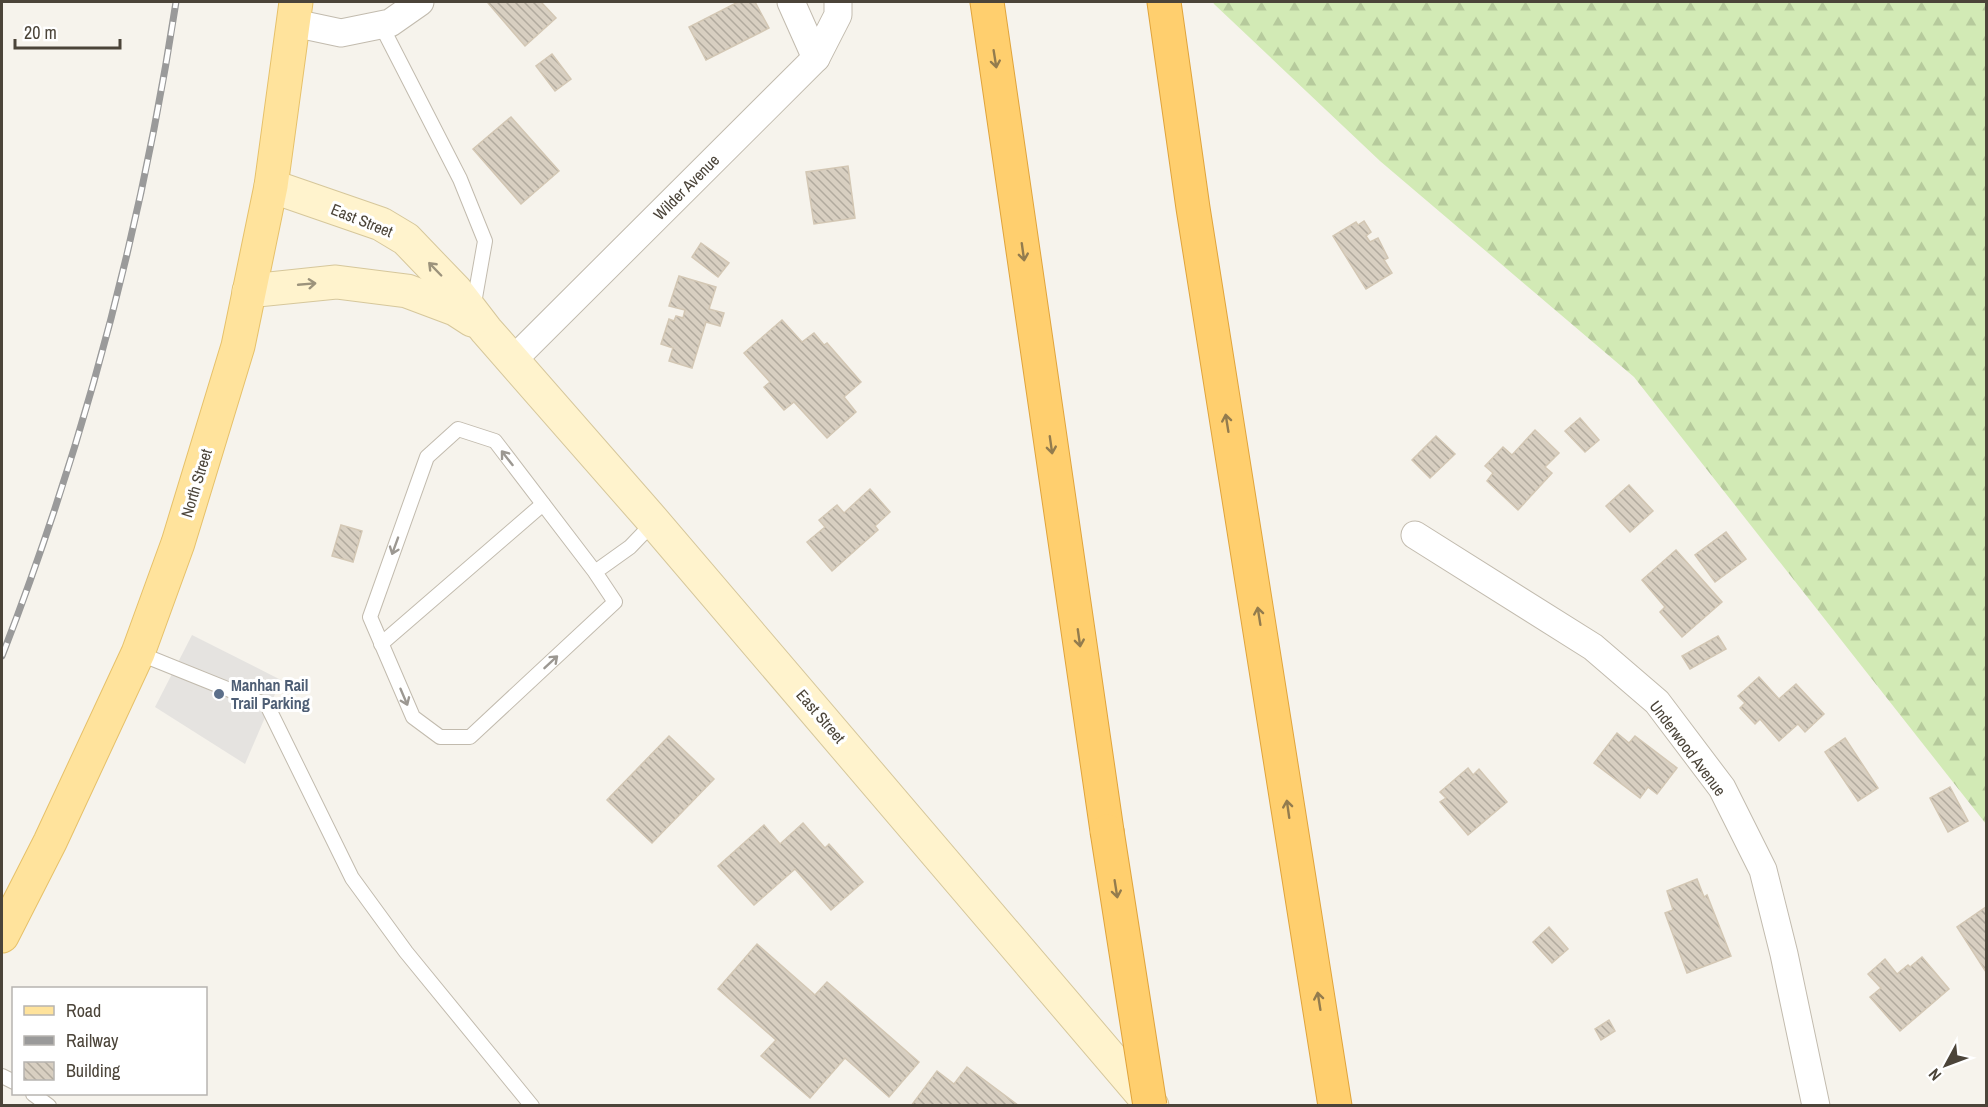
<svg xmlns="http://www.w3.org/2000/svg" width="1988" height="1107" viewBox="0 0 1988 1107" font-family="'Archivo Narrow',sans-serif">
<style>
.forest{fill:url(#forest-firs)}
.parking{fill:#e5e3e0}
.building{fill:url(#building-back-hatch);stroke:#d3c7b4;stroke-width:1.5}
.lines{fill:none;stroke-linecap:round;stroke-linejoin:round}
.service-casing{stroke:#c2bbae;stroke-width:16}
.minor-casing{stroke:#c2bbae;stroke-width:29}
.secondary-casing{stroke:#d6c79b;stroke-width:35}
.primary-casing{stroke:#e6c16a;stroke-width:35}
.motorway-casing{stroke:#e0a43c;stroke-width:35}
.service{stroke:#fff;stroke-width:14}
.minor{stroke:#fff;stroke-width:27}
.secondary{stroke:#fff3cd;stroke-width:33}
.primary{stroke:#ffe39c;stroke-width:33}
.motorway{stroke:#ffcf6e;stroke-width:33}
.rail-casing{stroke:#9a9a9a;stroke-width:7}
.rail{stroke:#fff;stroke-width:4.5;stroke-dasharray:14;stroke-linecap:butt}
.motorway-bridge-casing{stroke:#e0a43c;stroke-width:35;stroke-linecap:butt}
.motorway-bridge{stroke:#ffcf6e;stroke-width:33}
.oneway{stroke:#937c4e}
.oneway2{stroke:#9c937c}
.oneway3{stroke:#9c9892}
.service-dot{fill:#5c6f8a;stroke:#fff;stroke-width:2}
.labels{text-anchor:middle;stroke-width:6;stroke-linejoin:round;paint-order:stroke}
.street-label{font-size:16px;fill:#4b4439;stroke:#fff}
.service-label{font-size:16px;font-weight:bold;fill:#4e5e75;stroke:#fff;text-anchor:start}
</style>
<defs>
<pattern id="forest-firs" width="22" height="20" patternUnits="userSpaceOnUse" patternTransform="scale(1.5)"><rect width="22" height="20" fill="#d2eab5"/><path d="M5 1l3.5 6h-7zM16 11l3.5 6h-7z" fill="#b6ca9c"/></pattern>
<pattern id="building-back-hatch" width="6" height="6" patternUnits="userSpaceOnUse" patternTransform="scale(1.5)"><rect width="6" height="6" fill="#d8cfc1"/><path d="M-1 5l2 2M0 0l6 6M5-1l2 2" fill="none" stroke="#b1aa9e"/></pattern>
</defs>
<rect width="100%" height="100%" fill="#f6f3ec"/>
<!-- forest -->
<polygon class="forest" points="1213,2 1986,2 1986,824 1634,377 1380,161 1214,4"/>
<!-- parking -->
<polygon class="parking" points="192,635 281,680 245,764 155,707"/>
<!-- building -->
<g class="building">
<polygon points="490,2 541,2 556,18 525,46 488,3"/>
<polygon points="738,2 755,2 769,28 706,60 689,27"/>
<polygon points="552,54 571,79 555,91 536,66"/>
<polygon points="511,117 559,171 521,204 473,149"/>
<polygon points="848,166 855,218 814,224 806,172"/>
<polygon points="1364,221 1371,232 1366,236 1370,242 1378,238 1388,258 1384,260 1392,273 1366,289 1333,236 1356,222 1358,225"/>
<polygon points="701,243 729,263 718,277 692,257"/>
<polygon points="679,276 716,287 709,309 724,313 720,326 706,322 692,368 669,361 673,348 661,344 669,319 674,321 676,316 683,318 685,310 669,306"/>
<polygon points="782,320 802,342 814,333 824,345 827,343 861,382 844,397 856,412 827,438 794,402 784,410 764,387 770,382 744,353"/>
<polygon points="1580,418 1599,440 1585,452 1565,431"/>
<polygon points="1535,430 1559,453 1545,467 1552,473 1518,510 1487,481 1493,473 1485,466 1503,447 1512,455"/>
<polygon points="1436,436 1455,454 1430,478 1412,460"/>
<polygon points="1629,485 1653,511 1630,532 1606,506"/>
<polygon points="870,489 890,512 875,526 878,530 832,571 807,542 825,527 819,520 837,505 844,513"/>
<polygon points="341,525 362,531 353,562 332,556"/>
<polygon points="1726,532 1746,559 1715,582 1695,555"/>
<polygon points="1676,550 1722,602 1682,637 1660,612 1665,607 1642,580"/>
<polygon points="1718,636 1726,649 1690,669 1682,656"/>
<polygon points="1759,677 1779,699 1796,684 1824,714 1805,732 1798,724 1779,741 1760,719 1755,724 1740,708 1745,703 1738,696"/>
<polygon points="1617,733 1629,743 1635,736 1677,768 1657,794 1648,787 1640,798 1594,763"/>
<polygon points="669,736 714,779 652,843 607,800"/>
<polygon points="1845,738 1878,788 1858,801 1825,752"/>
<polygon points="1468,768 1473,775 1479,769 1507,802 1468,835 1440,802 1446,798 1440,792"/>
<polygon points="1950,787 1968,821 1948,832 1930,798"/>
<polygon points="803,823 825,848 829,844 863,882 831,910 795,869 754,905 718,866 764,825 780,844"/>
<polygon points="1697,879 1704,897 1707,895 1731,956 1687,973 1665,913 1673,910 1667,891"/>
<polygon points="1986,907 1986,972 1957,927"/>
<polygon points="1549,927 1568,949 1552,963 1533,942"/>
<polygon points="757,944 815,995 827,982 919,1062 889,1097 845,1058 810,1098 761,1056 776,1040 718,989"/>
<polygon points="1922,957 1949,989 1900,1031 1870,997 1881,988 1868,974 1885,959 1897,974 1908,965 1910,967"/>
<polygon points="1609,1020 1615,1031 1601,1040 1595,1029"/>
<polygon points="967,1067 1019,1106 911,1106 937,1071 954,1084"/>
</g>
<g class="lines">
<defs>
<g id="service">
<polyline points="381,25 460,179 485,241 473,309"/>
<polyline points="595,572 615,602 470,737 440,737 413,717 370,617 427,457 458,429 495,441 595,572 630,547 654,522"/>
<polyline points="381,644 543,504"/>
<polyline points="138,653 267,705 352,878 406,952 532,1106"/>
<polyline points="2,1076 14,1082"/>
<polyline points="33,1094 49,1106"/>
</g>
<g id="minor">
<polyline points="791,2 816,58"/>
<polyline points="294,23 341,33 390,23 420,2"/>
<polyline points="513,360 816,58 838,15 838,2"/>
<polyline points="1415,535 1593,647 1657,702 1722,788 1763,870 1784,954 1816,1106"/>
</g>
<g id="secondary">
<polyline points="271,186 381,224 406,239 456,291 486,330 648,515 1152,1106"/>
<polyline points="249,291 336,282 407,291 455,309 472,320"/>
</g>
<polyline id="primary" points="2,936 50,842 138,653 178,543 238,346 271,186 296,2"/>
<g id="motorway">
<polyline points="987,2 1107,831"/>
<polyline points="1164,2 1193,208 1335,1106"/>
</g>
</defs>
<!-- service casing -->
<use href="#service" class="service-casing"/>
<!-- minor casing -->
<use href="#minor" class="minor-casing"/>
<!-- secondary casing -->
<use href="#secondary" class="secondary-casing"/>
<!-- primary casing -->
<use href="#primary" class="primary-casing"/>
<!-- motorway casing -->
<use href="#motorway" class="motorway-casing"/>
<!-- service -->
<use href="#service" class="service"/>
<!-- minor -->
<use href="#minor" class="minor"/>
<!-- secondary -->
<use href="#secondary" class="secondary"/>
<!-- primary -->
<use href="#primary" class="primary"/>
<!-- motorway -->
<use href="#motorway" class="motorway"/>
<defs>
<path id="rail" d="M2,656C84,445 142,225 176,2"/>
</defs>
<!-- rail casing -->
<use href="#rail" class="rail-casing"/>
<!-- rail -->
<use href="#rail" class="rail"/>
<defs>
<polyline id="motorway-bridge" points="1107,831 1150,1106"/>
</defs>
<!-- motorway-bridge casing -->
<use href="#motorway-bridge" class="motorway-bridge-casing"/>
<!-- motorway-bridge -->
<use href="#motorway-bridge" class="motorway-bridge"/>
</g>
<!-- one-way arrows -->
<defs><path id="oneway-shaft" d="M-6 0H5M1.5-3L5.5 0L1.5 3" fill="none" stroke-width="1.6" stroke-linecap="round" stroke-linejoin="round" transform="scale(1.5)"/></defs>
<g class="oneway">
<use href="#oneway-shaft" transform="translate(995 59) rotate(81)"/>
<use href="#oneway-shaft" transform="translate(1023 252) rotate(82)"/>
<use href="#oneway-shaft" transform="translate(1227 423) rotate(-99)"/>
<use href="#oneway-shaft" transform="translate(1051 445) rotate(82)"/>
<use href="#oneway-shaft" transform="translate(1259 616) rotate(-99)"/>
<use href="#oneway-shaft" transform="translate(1079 638) rotate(82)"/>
<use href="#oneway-shaft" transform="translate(1288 809) rotate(-98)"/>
<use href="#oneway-shaft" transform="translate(1116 889) rotate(81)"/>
<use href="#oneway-shaft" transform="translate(1319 1001) rotate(-99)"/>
</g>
<g class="oneway2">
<use href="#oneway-shaft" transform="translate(435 269) rotate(-134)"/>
<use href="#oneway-shaft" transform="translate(307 284) rotate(-5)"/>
</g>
<g class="oneway3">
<use href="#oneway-shaft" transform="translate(507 458) rotate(-128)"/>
<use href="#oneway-shaft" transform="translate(395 546) rotate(110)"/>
<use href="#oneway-shaft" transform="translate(551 662) rotate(-43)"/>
<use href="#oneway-shaft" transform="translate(404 697) rotate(67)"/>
</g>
<!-- markers -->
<circle class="service-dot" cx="219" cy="694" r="6"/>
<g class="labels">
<!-- street labels -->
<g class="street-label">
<text transform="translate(686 187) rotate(-45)" y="6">Wilder Avenue</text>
<text transform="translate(362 220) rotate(22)" y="6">East Street</text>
<text transform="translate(196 483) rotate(-73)" y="6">North Street</text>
<text transform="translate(821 716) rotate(49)" y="6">East Street</text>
<text transform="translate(1688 748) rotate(53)" y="6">Underwood Avenue</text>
</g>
<!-- service labels -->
<g class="service-label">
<text x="231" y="691">Manhan Rail<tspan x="231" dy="18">Trail Parking</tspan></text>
</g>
</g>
<!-- border -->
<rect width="1988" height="1107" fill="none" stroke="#4b4439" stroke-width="6"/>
<!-- legend -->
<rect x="12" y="987" width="195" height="108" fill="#ffffff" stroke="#b7b4b0" stroke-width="1.5"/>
<rect x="24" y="1006" width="30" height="9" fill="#ffe39c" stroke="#b7b4b0" stroke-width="1.5"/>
<text x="66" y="1017" font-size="18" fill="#4b4439">Road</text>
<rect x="24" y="1036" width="30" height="9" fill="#9a9a9a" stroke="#b7b4b0" stroke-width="1.5"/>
<text x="66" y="1047" font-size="18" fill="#4b4439">Railway</text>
<rect x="24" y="1062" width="30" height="18" fill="url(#building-back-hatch)" stroke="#b7b4b0" stroke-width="1.5"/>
<text x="66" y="1077" font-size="18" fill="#4b4439">Building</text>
<!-- north arrow -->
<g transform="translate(1946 1065) rotate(229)" stroke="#ffffff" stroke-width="4.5" paint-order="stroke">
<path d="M0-4.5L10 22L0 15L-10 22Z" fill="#4b4439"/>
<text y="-9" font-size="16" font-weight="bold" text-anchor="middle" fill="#4b4439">N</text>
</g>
<!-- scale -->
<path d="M15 39v9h105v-9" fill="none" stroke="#4b4439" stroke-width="3"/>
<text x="24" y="39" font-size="18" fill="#4b4439" stroke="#ffffff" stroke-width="4.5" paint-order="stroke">20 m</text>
</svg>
